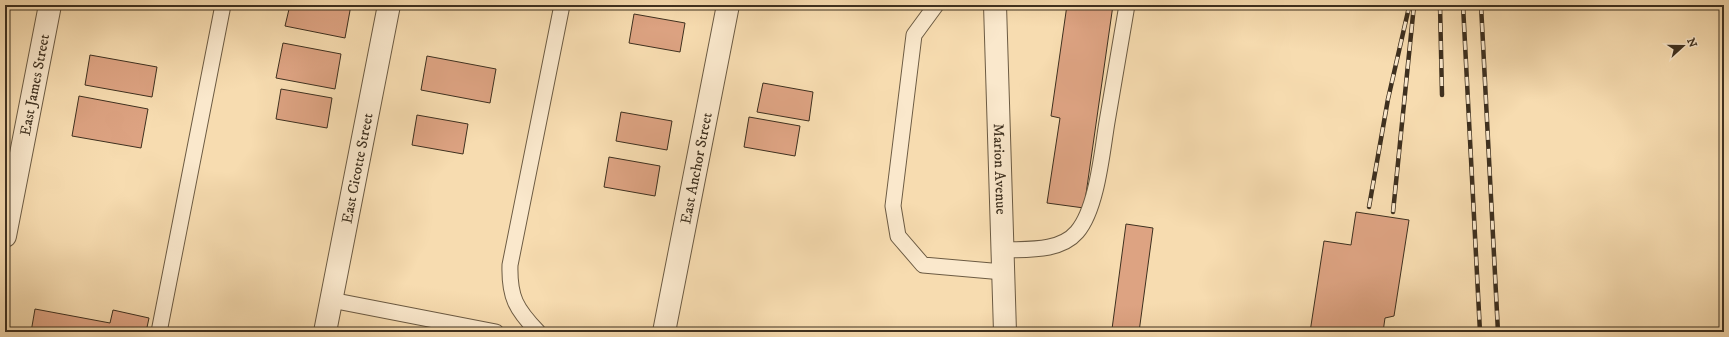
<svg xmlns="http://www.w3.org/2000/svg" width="1729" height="337" viewBox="0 0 1729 337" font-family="'IM FELL DW Pica',serif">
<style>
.building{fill:#dda382;stroke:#3e301f}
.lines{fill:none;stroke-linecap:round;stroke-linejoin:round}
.lane-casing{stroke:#6c5b43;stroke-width:17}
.street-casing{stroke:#6c5b43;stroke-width:24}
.path{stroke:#3e301f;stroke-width:2.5;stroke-dasharray:1 2;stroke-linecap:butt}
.lane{stroke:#fae8cc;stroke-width:15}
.street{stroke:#fae8cc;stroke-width:22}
.rail-casing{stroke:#3e301f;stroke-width:4.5}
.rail{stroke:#fae8cc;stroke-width:3;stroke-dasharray:9;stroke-linecap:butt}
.labels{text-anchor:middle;stroke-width:4;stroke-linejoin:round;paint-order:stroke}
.street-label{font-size:15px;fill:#3e301f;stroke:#fae8cc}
</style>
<rect width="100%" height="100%" fill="#f7dcb0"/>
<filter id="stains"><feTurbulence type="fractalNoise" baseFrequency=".005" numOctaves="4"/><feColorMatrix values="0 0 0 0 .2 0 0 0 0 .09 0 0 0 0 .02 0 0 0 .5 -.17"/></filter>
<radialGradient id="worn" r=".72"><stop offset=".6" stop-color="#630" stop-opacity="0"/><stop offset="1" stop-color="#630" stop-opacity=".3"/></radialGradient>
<!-- building -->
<g class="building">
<polygon points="290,5 351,5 345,38 285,26"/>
<polygon points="1067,5 1113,5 1084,208 1047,203 1060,118 1051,116"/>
<polygon points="634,14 685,23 680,52 629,43"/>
<polygon points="283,43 341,54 335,89 276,78"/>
<polygon points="90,55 157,67 152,97 85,85"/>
<polygon points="427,56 496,69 490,103 421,90"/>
<polygon points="763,83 813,92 809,121 757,112"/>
<polygon points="281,89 332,98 327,128 276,119"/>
<polygon points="79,96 148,109 141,148 72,136"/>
<polygon points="621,112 672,121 667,150 616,141"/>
<polygon points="417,115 468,124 463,154 412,145"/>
<polygon points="749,117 800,126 795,156 744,147"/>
<polygon points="609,157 660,166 655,196 604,187"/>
<polygon points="1356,212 1409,220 1394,316 1385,318 1383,332 1310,332 1324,241 1351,245"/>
<polygon points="1126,224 1153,228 1139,332 1112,329"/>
<polygon points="35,309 110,323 113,310 149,318 146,332 31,332"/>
</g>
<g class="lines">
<defs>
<g id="lane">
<polyline points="936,5 914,35 893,206 898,236 923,265 1003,272"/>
<path d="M1003,250C1027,249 1060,252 1077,232C1097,209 1102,152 1107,122C1114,83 1120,44 1127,5"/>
<polyline points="331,300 496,332"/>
<polyline points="159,332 223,5"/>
<path d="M538,332C516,309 509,297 510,265L562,5"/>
</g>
<g id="street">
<path id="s1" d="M995,5L1005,332"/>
<path id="s2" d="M5,236L50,5"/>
<path id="s3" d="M325,332L389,5"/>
<path id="s4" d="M664,332L728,5"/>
</g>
</defs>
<!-- lane casing -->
<use href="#lane" class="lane-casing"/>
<!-- street casing -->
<use href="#street" class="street-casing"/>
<!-- path -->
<polyline class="path" points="965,5 965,8"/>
<!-- lane -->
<use href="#lane" class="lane"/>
<!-- street -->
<use href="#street" class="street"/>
<defs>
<g id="rail">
<polyline points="1440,5 1442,95"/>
<polyline points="1463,5 1480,332"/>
<polyline points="1481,5 1498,332"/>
<polyline points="1369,207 1388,99 1409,7"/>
<polyline points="1393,212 1414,5"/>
</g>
</defs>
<!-- rail casing -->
<use href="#rail" class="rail-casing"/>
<!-- rail -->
<use href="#rail" class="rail"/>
</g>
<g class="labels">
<!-- street labels -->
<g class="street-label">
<text dy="5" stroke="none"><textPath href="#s2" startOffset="154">East James Street</textPath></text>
<text dy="5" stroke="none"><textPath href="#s1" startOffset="164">Marion Avenue</textPath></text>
<text dy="5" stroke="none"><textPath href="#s3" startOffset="167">East Cicotte Street</textPath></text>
<text dy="5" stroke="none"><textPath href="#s4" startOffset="167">East Anchor Street</textPath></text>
</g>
</g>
<!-- margin -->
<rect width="1729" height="337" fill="none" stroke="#f7dcb0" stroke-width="20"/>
<rect x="6" y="6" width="1717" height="325" fill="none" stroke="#3e301f" stroke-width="2"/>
<rect x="10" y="10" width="1709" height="317" fill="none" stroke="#3e301f"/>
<!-- north arrow -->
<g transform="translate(1683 46) rotate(69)" stroke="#fae8cc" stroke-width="3" paint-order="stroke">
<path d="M0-3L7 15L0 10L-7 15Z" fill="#3e301f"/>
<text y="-6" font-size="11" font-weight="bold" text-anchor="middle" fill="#3e301f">N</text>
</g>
<rect width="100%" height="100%" filter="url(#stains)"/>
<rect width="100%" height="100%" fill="url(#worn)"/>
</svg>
